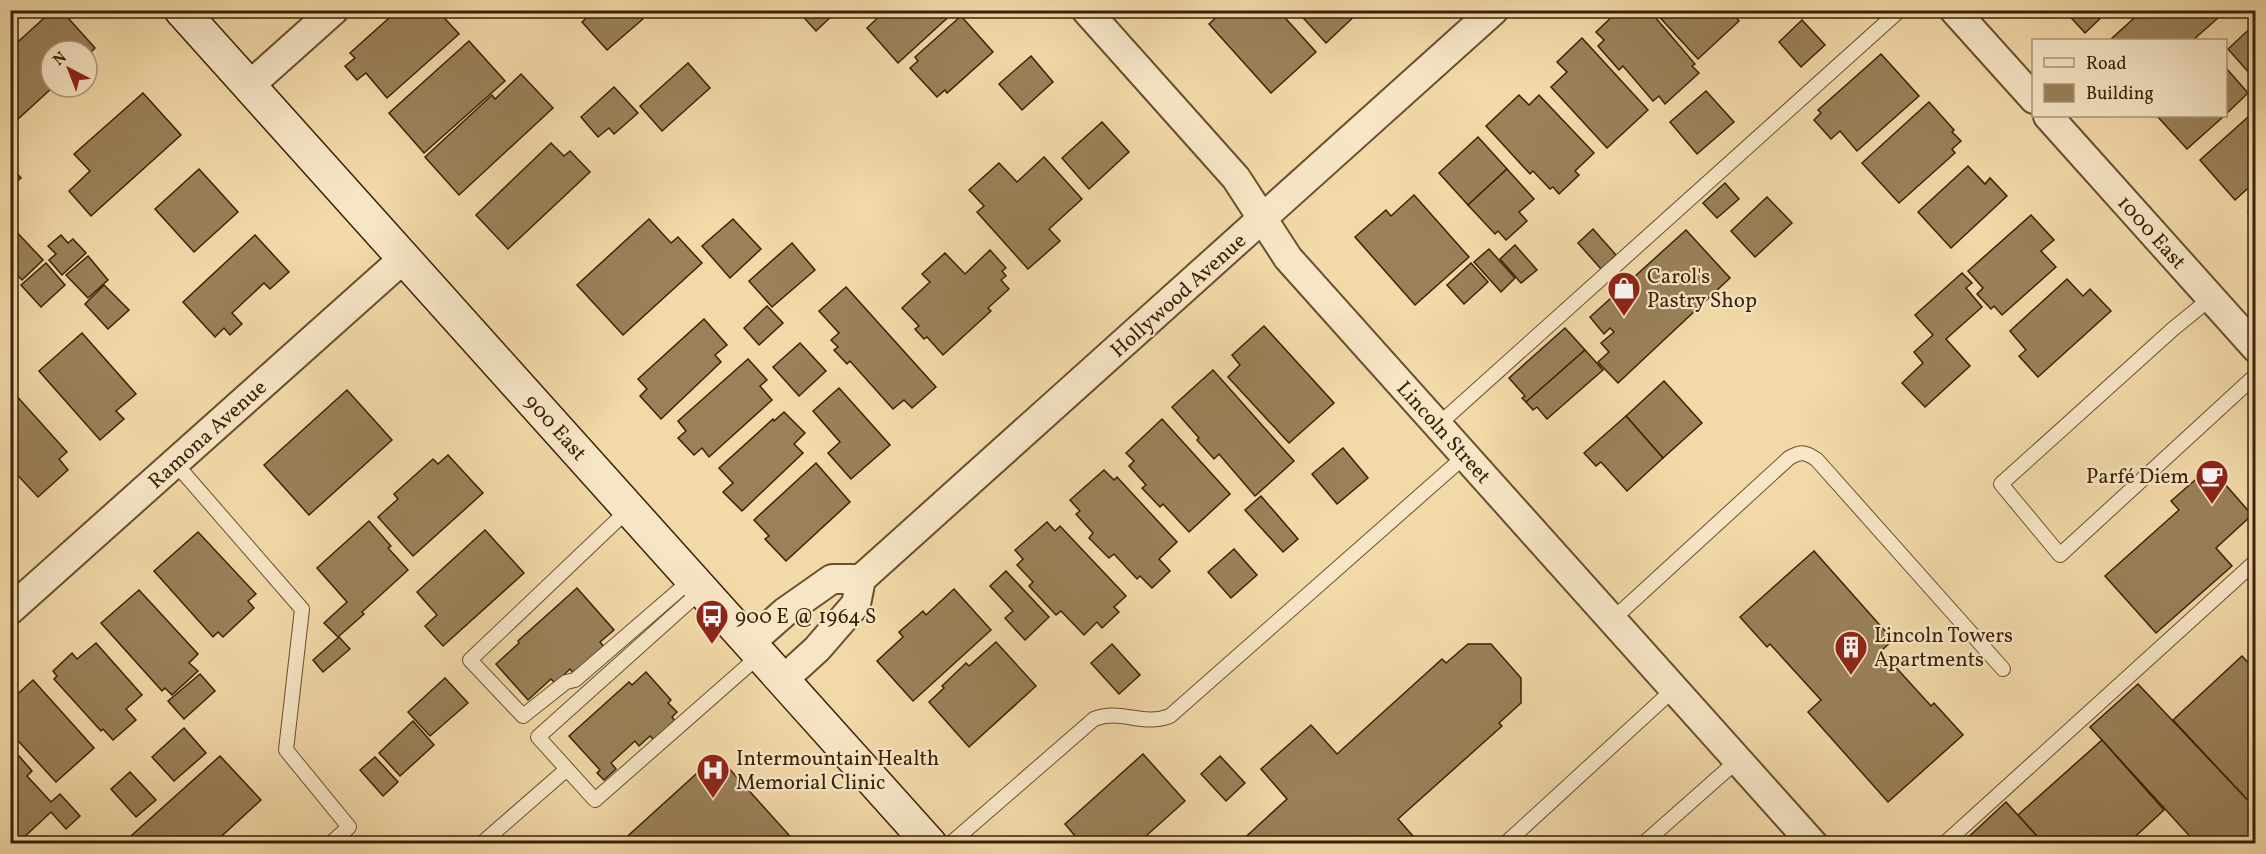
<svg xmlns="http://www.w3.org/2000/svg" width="2266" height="854" viewBox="0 0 2266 854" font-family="Vollkorn,serif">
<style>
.building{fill:#9a815a;stroke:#3b2106;stroke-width:1.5}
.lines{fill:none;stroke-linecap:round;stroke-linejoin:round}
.lane-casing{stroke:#694f2e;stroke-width:16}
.street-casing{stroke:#694f2e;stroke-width:32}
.secondary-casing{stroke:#3b2106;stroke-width:36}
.lane{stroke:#f7e6c6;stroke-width:14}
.street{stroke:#f7e6c6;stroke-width:28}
.secondary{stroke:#f7e6c6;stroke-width:33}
.labels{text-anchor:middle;stroke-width:4.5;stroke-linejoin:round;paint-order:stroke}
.street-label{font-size:21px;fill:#3b2106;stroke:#f7e6c6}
.poi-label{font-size:21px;fill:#3b2106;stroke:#f7e6c6;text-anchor:start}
</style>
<rect width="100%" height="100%" fill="#f2d9a8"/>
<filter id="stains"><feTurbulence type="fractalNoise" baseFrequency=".00333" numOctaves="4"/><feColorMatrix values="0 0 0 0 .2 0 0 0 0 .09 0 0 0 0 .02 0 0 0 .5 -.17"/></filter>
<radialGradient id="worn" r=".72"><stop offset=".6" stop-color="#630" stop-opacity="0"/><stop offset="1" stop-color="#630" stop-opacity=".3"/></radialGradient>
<!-- building -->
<g class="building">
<polygon points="53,10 61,10 95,48 87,56 87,51 51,51 51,87 53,87 18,119 15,117 10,121 10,49"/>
<polygon points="398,10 437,10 459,34 387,98 366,73 357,80 345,66 355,58 350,53"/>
<polygon points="595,10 636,10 643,19 607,50 582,22"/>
<polygon points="797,10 838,10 816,31"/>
<polygon points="886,10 954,10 955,11 898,63 867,28"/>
<polygon points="1224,10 1278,10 1316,52 1271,93 1209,24"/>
<polygon points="1296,10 1361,10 1326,43"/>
<polygon points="1619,10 1649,10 1695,64 1692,66 1699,73 1665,104 1659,96 1653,101 1623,66 1619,70 1598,46 1604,40 1596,32"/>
<polygon points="1653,10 1730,10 1739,21 1698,59"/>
<polygon points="2064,10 2109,10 2085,33"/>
<polygon points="2143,10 2225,10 2226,11 2193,40 2110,40"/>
<polygon points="961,16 993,52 947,93 945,90 937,97 910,68 918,61 915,57"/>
<polygon points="1802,20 1825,45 1801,67 1779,42"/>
<polygon points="2256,23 2256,71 2251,75 2228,49"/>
<polygon points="1582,38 1648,110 1607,148 1551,87 1567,72 1557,62"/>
<polygon points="469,41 505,81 424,153 389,113"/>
<polygon points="1881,54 1919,96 1857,151 1840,131 1831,139 1814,120 1821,113 1818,110"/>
<polygon points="1031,56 1053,82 1022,110 999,84"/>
<polygon points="688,63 710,88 662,131 640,106"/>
<polygon points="2226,68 2248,93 2226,114"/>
<polygon points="521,74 553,108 459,195 425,157 492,95 495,99"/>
<polygon points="614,87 638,113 614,134 609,128 598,137 581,117"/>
<polygon points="1706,91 1734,122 1697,154 1670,122"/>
<polygon points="143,93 181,135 91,216 69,191 90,171 74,154"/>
<polygon points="1519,95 1529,105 1539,95 1594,153 1575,171 1579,175 1559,194 1553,187 1550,189 1533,171 1530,174 1486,126"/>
<polygon points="1929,102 1954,130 1952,132 1961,141 1952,149 1955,153 1899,203 1862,163"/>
<polygon points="2256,110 2256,181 2235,200 2200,160"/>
<polygon points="2157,116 2224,116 2187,149"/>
<polygon points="1102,122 1129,152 1089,189 1062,158"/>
<polygon points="1478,137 1507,169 1468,205 1439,173"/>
<polygon points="551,143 564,156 570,151 590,172 508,249 476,215"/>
<polygon points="1044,157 1082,199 1049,229 1060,241 1028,269 977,212 984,206 969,190 999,163 1017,182"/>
<polygon points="10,166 21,178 10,187"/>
<polygon points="1968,166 1985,184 1990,178 2007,196 1951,248 1918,212"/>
<polygon points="199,169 238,212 194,252 155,209"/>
<polygon points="1507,169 1534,199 1519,212 1527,221 1506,240 1498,231 1495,234 1468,205"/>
<polygon points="1725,183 1739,199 1717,218 1703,203"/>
<polygon points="1414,195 1469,257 1415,305 1355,237 1386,210 1391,216"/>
<polygon points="1767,197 1792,223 1755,257 1731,231"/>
<polygon points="2256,206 2256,222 2248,213"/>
<polygon points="2031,215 2054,240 2041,251 2056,267 2002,315 1994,306 1991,309 1977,294 1983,288 1968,271"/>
<polygon points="649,219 671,243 678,237 702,263 623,335 577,285"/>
<polygon points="733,219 761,249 730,278 702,246"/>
<polygon points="10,225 43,260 22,280 10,268"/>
<polygon points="1593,229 1616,255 1601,269 1578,243"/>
<polygon points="1686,230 1730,278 1618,383 1598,362 1609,352 1601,343 1614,332 1610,328 1604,334 1590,317"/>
<polygon points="61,235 68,243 73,239 86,253 62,275 49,260 56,254 48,246"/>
<polygon points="255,235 289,272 270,289 264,283 232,313 242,324 230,335 224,328 215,337 183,302"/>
<polygon points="792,243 815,270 772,307 749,281"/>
<polygon points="1515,245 1537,270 1521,283 1500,259"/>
<polygon points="1489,249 1515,278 1501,292 1474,262"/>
<polygon points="990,250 1006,268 1002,271 1006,276 1001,280 1009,289 988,308 991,311 943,355 927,337 924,339 915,329 919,326 902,308 930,282 922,274 945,253 965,274"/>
<polygon points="88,256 108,280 88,298 66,275"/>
<polygon points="46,263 65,285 41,307 21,285"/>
<polygon points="1471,263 1488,282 1464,304 1447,285"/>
<polygon points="1962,273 1972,283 1966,288 1982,307 1946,339 1970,366 1925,407 1902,383 1923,363 1914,352 1933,335 1915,315"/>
<polygon points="2067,279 2083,296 2090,289 2111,311 2038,377 2019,356 2026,350 2010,331"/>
<polygon points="104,285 129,310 108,329 85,304"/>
<polygon points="846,287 936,387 912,408 904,400 893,409 850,361 847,364 834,350 838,347 831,340 839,333 819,311"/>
<polygon points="767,306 783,323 759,345 744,328"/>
<polygon points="704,319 727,345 715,355 721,362 661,419 640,396 647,389 638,379"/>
<polygon points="1264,326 1334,403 1289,443 1228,377 1240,365 1232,355"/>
<polygon points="1565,328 1585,350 1526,402 1522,398 1525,396 1509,378"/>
<polygon points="82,333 136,394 116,411 124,419 100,440 39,371"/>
<polygon points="800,343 826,371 799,396 773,367"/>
<polygon points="1585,350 1603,370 1547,419 1537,407 1533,410 1526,402"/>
<polygon points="748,359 767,380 760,386 772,400 709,457 702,448 694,455 678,438 686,431 678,421"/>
<polygon points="1213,370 1294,461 1255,496 1219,454 1214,459 1197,440 1199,438 1172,407"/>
<polygon points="1664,381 1702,423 1663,458 1626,416"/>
<polygon points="839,388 890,445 851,479 828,453 840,442 813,411"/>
<polygon points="347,390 392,440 309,515 264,465"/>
<polygon points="13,392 67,452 59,459 68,470 38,497 10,467 10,395"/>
<polygon points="784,412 805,433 794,444 803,453 742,511 723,492 733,483 719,468 773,419 774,421"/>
<polygon points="1626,416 1663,458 1627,491 1601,462 1596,466 1584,453"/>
<polygon points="1162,419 1230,494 1189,532 1163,504 1160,507 1142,488 1146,485 1129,466 1134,461 1126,453"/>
<polygon points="1343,448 1368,478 1337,504 1312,474"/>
<polygon points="448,455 483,493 413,556 378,517 398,499 394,494 433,459 438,464"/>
<polygon points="816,463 850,502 786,561 765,539 769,536 754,520"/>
<polygon points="2210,467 2252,515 2216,548 2232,566 2156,633 2105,576 2179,510 2171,501"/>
<polygon points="1104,470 1114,480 1117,477 1177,542 1159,559 1170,571 1152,588 1140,576 1137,579 1114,554 1109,558 1089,538 1093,533 1076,514 1080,511 1070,500"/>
<polygon points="1261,496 1298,539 1283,552 1245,510"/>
<polygon points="369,521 391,546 388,548 408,570 362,612 364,614 338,637 324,623 347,602 317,568"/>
<polygon points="1047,522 1055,531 1060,526 1126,596 1114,607 1119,612 1102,628 1097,622 1084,635 1061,611 1056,615 1029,586 1033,582 1017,565 1023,559 1015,550"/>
<polygon points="485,530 524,573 443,646 425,626 437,615 417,592"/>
<polygon points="198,532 256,594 248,601 254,608 223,637 218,632 213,637 154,571"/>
<polygon points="1234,549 1257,575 1231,598 1208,572"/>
<polygon points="1814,551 1893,640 1881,651 1931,706 1934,703 1963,735 1888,802 1808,712 1821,700 1770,644 1767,647 1740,617"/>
<polygon points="1006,571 1049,617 1025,640 1005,618 1013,611 990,586"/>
<polygon points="577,588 614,630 600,642 605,648 575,675 570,669 555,683 551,679 528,700 496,664 519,643 518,641"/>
<polygon points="954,589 991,630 913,701 877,661 903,637 899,632 923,611 926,615"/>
<polygon points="139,590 198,654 189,663 198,671 172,695 165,688 162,691 101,623"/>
<polygon points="339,637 350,649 323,672 313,660"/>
<polygon points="996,642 1036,686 969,747 929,702 944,688 942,686 966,663 969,666"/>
<polygon points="96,643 142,695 126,709 136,720 113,740 103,729 101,731 54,679 57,676 53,671 72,653 77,659"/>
<polygon points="1112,644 1140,675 1119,694 1091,663"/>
<polygon points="1468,644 1491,644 1521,678 1521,703 1499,723 1502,726 1398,819 1420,844 1238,844 1287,799 1261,769 1311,725 1337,754 1442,659 1446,663"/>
<polygon points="2242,656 2256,671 2256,809 2173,720"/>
<polygon points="646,672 671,700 668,703 677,712 672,717 675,721 654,740 650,736 639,746 635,741 611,763 616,769 604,780 597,773 600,770 569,736 629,682 632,685"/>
<polygon points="200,674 215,691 184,719 168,701"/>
<polygon points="445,678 468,703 430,736 408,712"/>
<polygon points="33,680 94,748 56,782 10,732 10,701"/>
<polygon points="2138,684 2256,809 2256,844 2197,844 2090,727"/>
<polygon points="413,721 434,745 400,776 379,753"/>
<polygon points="184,728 206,753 174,781 152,757"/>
<polygon points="2102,740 2164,810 2127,844 2044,844 2018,815"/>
<polygon points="1143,754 1185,801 1137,844 1082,844 1065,824"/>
<polygon points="717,755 797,844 619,844"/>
<polygon points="19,756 32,771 27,776 51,802 60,794 80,816 66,829 51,812 21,840 10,829 10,757 14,761"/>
<polygon points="220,756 261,800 213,844 122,844"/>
<polygon points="1220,756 1245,783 1226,801 1201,774"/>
<polygon points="375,757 398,782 383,796 360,770"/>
<polygon points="130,772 156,800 136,817 111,789"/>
<polygon points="2006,802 2044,844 1961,844"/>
</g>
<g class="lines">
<defs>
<g id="lane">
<polyline points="2211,298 2173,329 2001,484 2060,555 2256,375"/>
<polyline points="1438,425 1900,10"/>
<polyline points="175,463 302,609 286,750 349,827 330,844"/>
<polyline points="629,509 470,660 523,716 566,682 575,680 692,579"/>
<polyline points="702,590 538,737 595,800 760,655"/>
<path d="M1612,620L1789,458C1801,451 1806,452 1817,460L2003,669"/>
<polyline points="481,844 567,769"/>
<path d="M950,844L1094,719C1121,708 1142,727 1170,716L1465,456"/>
<polyline points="1505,844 1674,689"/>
<polyline points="1643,844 1738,760"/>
<polyline points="1944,844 2256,561"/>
</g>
<g id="street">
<polyline points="1086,10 1236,178 1288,258 1813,844"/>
<polyline points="1954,10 2034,99"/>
<polyline points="249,86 334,10"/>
<polyline points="2048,116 2256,348"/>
<polyline points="10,610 404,258"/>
<polyline points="750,643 785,612 832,579 861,579"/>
<polyline points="783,680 817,649 856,604 861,579 1494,10"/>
</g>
<polyline id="secondary" points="181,10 930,844"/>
</defs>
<!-- lane casing -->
<use href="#lane" class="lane-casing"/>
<!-- street casing -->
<use href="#street" class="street-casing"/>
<!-- secondary casing -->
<use href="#secondary" class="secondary-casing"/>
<!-- lane -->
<use href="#lane" class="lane"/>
<!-- street -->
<use href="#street" class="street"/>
<!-- secondary -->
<use href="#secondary" class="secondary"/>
</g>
<!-- icons -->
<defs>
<symbol id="shop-pin" viewBox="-11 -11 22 30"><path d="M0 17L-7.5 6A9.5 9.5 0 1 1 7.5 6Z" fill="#8f2418" stroke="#f7e6c6"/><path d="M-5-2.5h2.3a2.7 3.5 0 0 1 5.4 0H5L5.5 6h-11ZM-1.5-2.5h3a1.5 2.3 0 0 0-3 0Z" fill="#fff"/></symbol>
<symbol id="cafe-pin" viewBox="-11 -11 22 30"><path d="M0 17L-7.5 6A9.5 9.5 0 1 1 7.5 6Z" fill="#8f2418" stroke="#f7e6c6"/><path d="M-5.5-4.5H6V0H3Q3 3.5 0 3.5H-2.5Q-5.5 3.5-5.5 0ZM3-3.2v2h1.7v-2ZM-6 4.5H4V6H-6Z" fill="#fff"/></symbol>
<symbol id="bus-pin" viewBox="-11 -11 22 30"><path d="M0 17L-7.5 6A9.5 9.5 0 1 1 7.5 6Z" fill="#8f2418" stroke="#f7e6c6"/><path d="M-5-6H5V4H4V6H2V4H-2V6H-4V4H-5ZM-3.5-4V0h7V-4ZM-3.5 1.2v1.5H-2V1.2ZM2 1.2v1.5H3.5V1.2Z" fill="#fff"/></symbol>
<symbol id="building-pin" viewBox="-11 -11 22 30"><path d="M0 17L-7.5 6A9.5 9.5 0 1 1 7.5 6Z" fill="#8f2418" stroke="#f7e6c6"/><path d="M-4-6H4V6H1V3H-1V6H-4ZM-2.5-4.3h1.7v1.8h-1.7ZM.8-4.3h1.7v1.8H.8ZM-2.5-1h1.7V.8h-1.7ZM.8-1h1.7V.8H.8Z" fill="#fff"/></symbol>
<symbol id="hospital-pin" viewBox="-11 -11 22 30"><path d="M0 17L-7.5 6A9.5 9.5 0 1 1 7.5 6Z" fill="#8f2418" stroke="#f7e6c6"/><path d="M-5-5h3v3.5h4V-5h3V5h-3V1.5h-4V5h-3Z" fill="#fff"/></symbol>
</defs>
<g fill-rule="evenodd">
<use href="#shop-pin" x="1605" y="269" width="38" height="52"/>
<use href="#cafe-pin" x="2193" y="457" width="38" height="52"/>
<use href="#bus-pin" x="693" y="597" width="38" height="52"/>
<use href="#building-pin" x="1832" y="628" width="38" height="52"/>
<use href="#hospital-pin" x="694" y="751" width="38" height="52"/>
</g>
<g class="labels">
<!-- street labels -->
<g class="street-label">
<text transform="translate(2152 232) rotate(48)" y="7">1000 East</text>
<text transform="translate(1178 295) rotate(-42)" y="7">Hollywood Avenue</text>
<text transform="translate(556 427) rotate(48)" y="7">900 East</text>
<text transform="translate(1444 432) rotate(48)" y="7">Lincoln Street</text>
<text transform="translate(207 434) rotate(-42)" y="7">Ramona Avenue</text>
</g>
<!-- poi labels -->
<g class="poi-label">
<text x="1647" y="283">Carol's<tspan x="1647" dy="24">Pastry Shop</tspan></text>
<text x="2189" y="483" text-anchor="end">Parfé Diem</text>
<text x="735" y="623">900 E @ 1964 S</text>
<text x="1874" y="642">Lincoln Towers<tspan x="1874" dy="24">Apartments</tspan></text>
<text x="736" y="765">Intermountain Health<tspan x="736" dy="24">Memorial Clinic</tspan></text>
</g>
</g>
<!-- margin -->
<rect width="2266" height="854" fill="none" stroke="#f2d9a8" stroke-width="36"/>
<rect x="12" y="12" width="2242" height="830" fill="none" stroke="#3b2106" stroke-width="3"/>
<rect x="18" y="18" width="2230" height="818" fill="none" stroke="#3b2106" stroke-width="1.5"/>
<!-- legend -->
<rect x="2032" y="39" width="195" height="78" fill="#f7e6c6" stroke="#ac9779" stroke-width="1.5"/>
<rect x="2044" y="58" width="30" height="9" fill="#f7e6c6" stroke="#ac9779" stroke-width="1.5"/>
<text x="2086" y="69" font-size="18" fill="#3b2106">Road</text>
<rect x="2044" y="84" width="30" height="18" fill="#9a815a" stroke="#ac9779" stroke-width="1.5"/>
<text x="2086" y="99" font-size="18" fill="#3b2106">Building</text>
<!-- north arrow -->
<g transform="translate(69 69) rotate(318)"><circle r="28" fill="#f7e6c6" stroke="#ac9779" stroke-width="1.5"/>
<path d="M0-4.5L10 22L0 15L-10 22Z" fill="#8f2418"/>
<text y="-9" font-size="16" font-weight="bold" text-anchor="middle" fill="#3b2106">N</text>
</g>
<rect width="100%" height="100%" filter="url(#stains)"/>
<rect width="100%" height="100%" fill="url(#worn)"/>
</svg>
